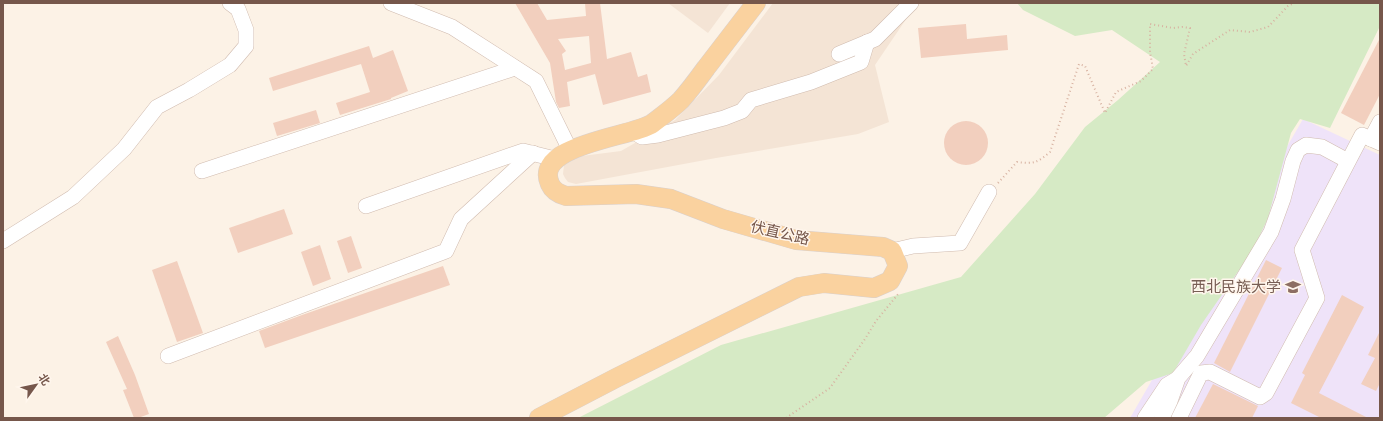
<svg xmlns="http://www.w3.org/2000/svg" width="1383" height="421" viewBox="0 0 1383 421" font-family="Mulish,'Noto Sans SC',sans-serif">
<style>
.residential{fill:#f4e4d5}
.education{fill:#efe3f9}
.green{fill:#d6eac5}
.building{fill:#f2cfbe;fill-rule:evenodd}
.lines{fill:none;stroke-linecap:round;stroke-linejoin:round}
.minor-casing{stroke:#d0bbaf;stroke-width:16}
.major-casing{stroke:#d9d0cd;stroke-width:20}
.path{stroke:#d7b2a1;stroke-width:2;stroke-dasharray:1 3;stroke-linecap:butt}
.minor{stroke:#fff;stroke-width:15}
.major{stroke:#fad29f;stroke-width:19}
.labels{text-anchor:middle;stroke-width:3;stroke-linejoin:round;paint-order:stroke}
.street-label{font-size:15px;fill:#76574b;stroke:#fff6ed}
.education-label{font-size:15px;fill:#785e54;stroke:#fff6ed;text-anchor:end}
</style>
<rect width="100%" height="100%" fill="#fcf2e6"/>
<!-- residential -->
<g class="residential">
<polygon points="668,3 730,3 708,33"/>
<polygon points="773,3 917,3 875,65 889,122 858,134 716,158 576,184 568,182 565,178 563,174 564,165 574,157 621,151 675,120 719,75"/>
</g>
<!-- education -->
<polygon class="education" points="1303,119 1380,155 1380,418 1130,418"/>
<!-- green -->
<polygon class="green" points="1017,3 1380,3 1380,26 1330,128 1300,119 1291,133 1268,218 1253,250 1201,325 1173,373 1146,382 1104,418 578,418 721,345 961,277 1035,194 1085,127 1118,100 1160,62 1112,30 1075,36 1023,10"/>
<!-- building -->
<g class="building">
<path d="M515,3H537L547,20L586,16L585,3H600L607,59L631,52L638,77L647,74L651,92L603,105L595,74L567,82L570,106L559,108L556,102L550,63ZM589,36L591,63L565,70L562,54L566,51L558,39Z"/>
<polygon points="966,24 967,39 1007,35 1008,50 921,58 918,28"/>
<polygon points="1380,38 1380,94 1364,125 1341,113"/>
<polygon points="369,46 373,58 393,50 408,91 391,98 391,99 340,115 336,103 370,92 361,64 273,91 269,78"/>
<polygon points="316,110 320,123 277,136 273,123"/>
<circle cx="966" cy="143" r="22"/>
<polygon points="284,209 293,234 238,253 229,228"/>
<polygon points="351,236 362,268 348,273 337,241"/>
<polygon points="320,245 331,279 313,286 301,252"/>
<polygon points="1266,260 1282,268 1230,372 1214,363"/>
<polygon points="177,261 203,333 177,342 152,270"/>
<polygon points="443,266 450,285 265,348 259,331 302,315"/>
<polygon points="1342,295 1364,307 1319,393 1368,418 1321,418 1291,403 1305,375 1302,373"/>
<polygon points="1380,331 1380,383 1376,391 1361,384 1375,358 1368,355"/>
<polygon points="118,336 135,375 149,414 138,418 134,418 123,390 127,389 106,342"/>
<polygon points="1213,384 1258,406 1252,418 1195,418"/>
</g>
<g class="lines">
<defs>
<g id="minor">
<polyline points="391,3 452,27 536,81 570,150"/>
<polyline points="839,54 875,39 911,3"/>
<polyline points="632,131 642,137 658,135 724,118 742,111 751,100 811,82 861,62 867,42"/>
<polyline points="1371,139 1380,122"/>
<polyline points="202,171 515,68"/>
<polyline points="366,206 523,151 555,159"/>
<polyline points="3,241 73,197 124,149 157,107 189,90 230,65 246,46 246,30 238,9 230,3"/>
<polyline points="892,251 913,246 960,243 989,192"/>
<polyline points="168,356 446,251 461,219 533,153"/>
<polyline points="1145,418 1167,385 1177,379"/>
<polyline points="1162,418 1170,401 1178,378 1197,356 1271,232 1283,199 1293,161 1298,150 1306,145 1322,147 1348,161"/>
<polyline points="1179,418 1201,373 1210,372 1260,397 1266,393 1317,298 1302,250 1362,135 1380,143"/>
</g>
<path id="major" d="M539,418L616,378L799,287L824,283L874,288L890,281L898,266L892,251L883,247L796,240L723,219L671,199L636,194L566,196C559,194 553,191 550,184C532,144 634,137 653,123C662,116 673,108 681,100C690,90 698,79 706,68C722,47 739,25 756,3"/>
</defs>
<!-- minor casing -->
<use href="#minor" class="minor-casing"/>
<!-- major casing -->
<use href="#major" class="major-casing"/>
<!-- path -->
<g class="path">
<path d="M998,183L1017,162C1034,164 1037,163 1050,152L1079,64L1085,66L1105,113L1116,92L1141,81L1153,69L1150,52V24L1173,28L1182,27L1190,28L1184,54L1186,66L1193,54L1230,30L1250,32L1268,27L1288,6L1294,3"/>
<polyline points="786,418 830,388 865,339 876,321 899,293"/>
</g>
<!-- minor -->
<use href="#minor" class="minor"/>
<!-- major -->
<use href="#major" class="major"/>
</g>
<!-- icons -->
<defs>
<symbol id="university-bare" viewBox="-9 -9 18 18"><path d="M0-5L7-2L0 1L-7-2ZM-4 1L0 2.5L4 1V4Q0 6-4 4Z" fill="#8d6e63" stroke="#fff6ed" stroke-width="2.5" paint-order="stroke"/></symbol>
</defs>
<g fill-rule="evenodd">
<use href="#university-bare" x="1282" y="276" width="22" height="22"/>
</g>
<g class="labels">
<!-- street labels -->
<g class="street-label">
<text transform="translate(780 233) rotate(13)" y="5">伏直公路</text>
</g>
<!-- education labels -->
<g class="education-label">
<text x="1281" y="292">西北民族大学</text>
</g>
</g>
<!-- border -->
<rect width="1383" height="421" fill="none" stroke="#76574b" stroke-width="8"/>
<!-- north arrow -->
<g transform="translate(36 385) rotate(57)" stroke="#fff6ed" stroke-width="3" paint-order="stroke">
<path d="M0-3L7 15L0 10L-7 15Z" fill="#76574b"/>
<text y="-6" font-size="11" font-weight="bold" text-anchor="middle" fill="#76574b">北</text>
</g>
</svg>
